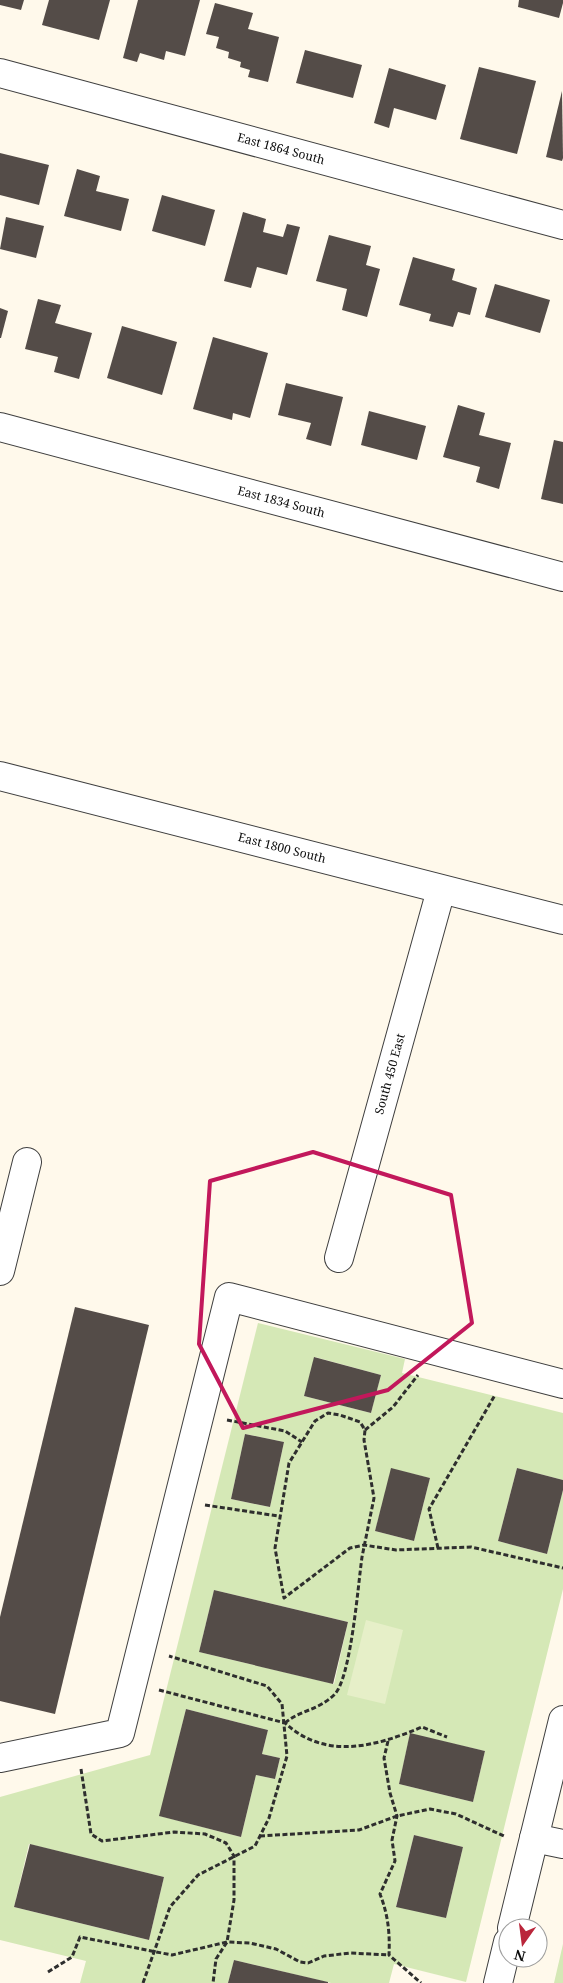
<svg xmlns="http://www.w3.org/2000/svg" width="563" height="1983" viewBox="0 0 563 1983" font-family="'Noto Serif',serif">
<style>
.green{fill:#d5e8b6;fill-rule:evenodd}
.pitch{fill:#e6efc8}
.building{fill:#544c48}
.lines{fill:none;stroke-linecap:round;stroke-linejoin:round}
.minor-casing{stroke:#3f3f3f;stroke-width:30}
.path{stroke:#2e2e2e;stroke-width:3;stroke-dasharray:5 2.5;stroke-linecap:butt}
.minor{stroke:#fff;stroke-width:28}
.marked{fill:none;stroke:#c2185b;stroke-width:4;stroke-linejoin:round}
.labels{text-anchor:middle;stroke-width:5;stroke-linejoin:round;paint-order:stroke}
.street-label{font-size:12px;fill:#0c0c0c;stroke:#fff}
</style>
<rect width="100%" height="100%" fill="#fff9eb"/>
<!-- green -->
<g class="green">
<path d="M258,1323L405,1359L402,1373L563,1413V1480L517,1468L498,1541L547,1554L563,1490V1589L466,1982L394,1964L389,1983H331L234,1960L228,1983H80L86,1961L0,1940V1797L150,1755ZM315,1357L381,1375L371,1413L304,1396ZM245,1434L284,1442L270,1507L231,1499ZM392,1469L430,1478L414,1541L375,1531ZM214,1590L348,1622L334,1684L199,1652ZM186,1709L268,1730L262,1754L280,1758L275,1779L256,1775L241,1837L160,1816ZM410,1734L485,1751L473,1802L399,1784ZM414,1835L463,1847L446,1918L396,1906ZM29,1844L164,1877L149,1940L14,1907Z"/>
<polygon points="563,1944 563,1983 554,1983"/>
</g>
<!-- pitch -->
<polygon class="pitch" points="366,1620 403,1630 385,1704 347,1695"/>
<!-- building -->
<g class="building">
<polygon points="0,0 24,0 21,10 0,5"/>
<polygon points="49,0 110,0 99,40 42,25"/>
<polygon points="138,0 200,0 185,56 166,51 164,60 140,53 137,62 123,58"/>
<polygon points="519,0 563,0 563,3 559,18 518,7"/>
<polygon points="215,3 253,13 248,29 279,37 268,82 248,77 250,70 240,67 241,62 228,58 229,52 216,48 219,37 206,34"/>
<polygon points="305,50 362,65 353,98 296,83"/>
<polygon points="479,67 536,81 517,154 460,139"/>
<polygon points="389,68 446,85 436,120 394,108 389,128 374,123"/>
<polygon points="562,91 563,158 562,161 546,157"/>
<polygon points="0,153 49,165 39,205 0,195"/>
<polygon points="77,169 100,176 96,191 129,199 121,231 64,216"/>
<polygon points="162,195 215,210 205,246 152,231"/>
<polygon points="243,212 266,219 263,232 283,237 287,224 300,227 287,275 257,267 251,288 224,281"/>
<polygon points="6,217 44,226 36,258 0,249"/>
<polygon points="329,235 371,246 366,265 380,269 367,317 342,310 347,289 316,281"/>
<polygon points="413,257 455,269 452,280 477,288 470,315 458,312 453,327 429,321 431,314 399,305"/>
<polygon points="495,284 550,300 540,333 485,317"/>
<polygon points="38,299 61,305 55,323 92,333 79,379 54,372 58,357 25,349"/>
<polygon points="0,308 8,311 1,338 0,338"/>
<polygon points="122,326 177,342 162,395 107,378"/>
<polygon points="213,337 268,353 250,418 233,413 232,420 193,409"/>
<polygon points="286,383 343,397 331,446 306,439 311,423 278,415"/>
<polygon points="458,405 485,413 479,435 511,443 499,489 476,482 480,467 443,457"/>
<polygon points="369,411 426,426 417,460 361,445"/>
<polygon points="554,440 563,442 563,504 541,499"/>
<polygon points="75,1307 149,1325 55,1714 0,1701 0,1617"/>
<polygon points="314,1357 381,1375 371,1413 304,1396"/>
<polygon points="245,1434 284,1442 270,1507 231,1499"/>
<polygon points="391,1468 430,1478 414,1541 375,1531"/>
<polygon points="517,1468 563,1480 563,1490 547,1554 498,1541"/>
<polygon points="214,1590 348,1622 333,1684 199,1652"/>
<polygon points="186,1709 268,1730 262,1754 280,1758 275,1779 256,1775 241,1837 159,1816"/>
<polygon points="410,1733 485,1751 473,1802 399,1784"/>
<polygon points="414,1835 463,1847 446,1918 396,1907"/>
<polygon points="30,1844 164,1877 149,1940 14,1907"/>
<polygon points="234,1960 328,1982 328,1983 228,1983"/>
</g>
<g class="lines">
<defs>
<g id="minor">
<path id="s1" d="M0,73L563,225"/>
<path id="s2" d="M0,427L563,577"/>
<path id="s3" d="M0,776L563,920"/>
<path id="s4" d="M339,1258L441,890"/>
<polyline points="0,1271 27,1162"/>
<polyline points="0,1758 120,1733 229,1297 563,1384"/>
<polyline points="534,1838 563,1844"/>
<polyline points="512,1928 563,1720"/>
<polyline points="498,1983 508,1942"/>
</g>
</defs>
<!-- minor casing -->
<use href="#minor" class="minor-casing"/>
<!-- path -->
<g class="path">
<polyline points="227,1420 285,1431 302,1442"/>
<polyline points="365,1430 393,1407 418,1375"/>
<polyline points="205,1505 278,1516"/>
<polyline points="438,1548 429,1509 495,1395"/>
<path d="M159,1690L285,1723C326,1761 377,1746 422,1727L447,1737"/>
<path d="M285,1723C300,1710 317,1711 334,1695C351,1679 358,1585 362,1557L374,1498L364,1440L365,1430L360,1422L340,1415L328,1413L315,1421L289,1463L275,1548L284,1598L350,1548L364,1545L396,1550L471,1547L563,1568"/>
<path d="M388,1741L384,1758L390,1793L397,1816L392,1840L395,1861L380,1894C388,1915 390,1932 389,1955L421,1983"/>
<polyline points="81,1769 91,1834 102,1841 174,1832 205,1834 226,1843 234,1856 234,1900 227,1942 216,1959 213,1983"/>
<polyline points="260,1836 359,1830 397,1816 430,1809 456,1814 506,1837"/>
<polyline points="48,1972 72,1957 80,1937 172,1955 227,1942 250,1943 276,1949 300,1962 308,1963 324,1956 351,1953 389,1955"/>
<polyline points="143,1983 170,1907 198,1875 255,1846 269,1818 287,1756 282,1704 267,1686 169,1656"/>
</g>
<!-- minor -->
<use href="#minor" class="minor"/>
</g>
<!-- marked area -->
<path class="marked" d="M313,1152L451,1195L472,1323L388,1390L243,1428L199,1344L210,1181Z"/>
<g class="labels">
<!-- street labels -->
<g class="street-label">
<text dy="4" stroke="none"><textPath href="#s1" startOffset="291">East 1864 South</textPath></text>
<text dy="4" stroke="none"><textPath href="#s2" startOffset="291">East 1834 South</textPath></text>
<text dy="4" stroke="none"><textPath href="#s3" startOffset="291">East 1800 South</textPath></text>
<text dy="4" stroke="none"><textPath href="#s4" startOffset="191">South 450 East</textPath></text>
</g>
</g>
<!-- north arrow -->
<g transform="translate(523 1943) rotate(194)"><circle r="24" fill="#ffffff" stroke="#9e9e9e"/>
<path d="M0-4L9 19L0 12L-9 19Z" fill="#ba263b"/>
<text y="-8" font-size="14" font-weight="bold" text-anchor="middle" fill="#0c0c0c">N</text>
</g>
</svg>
